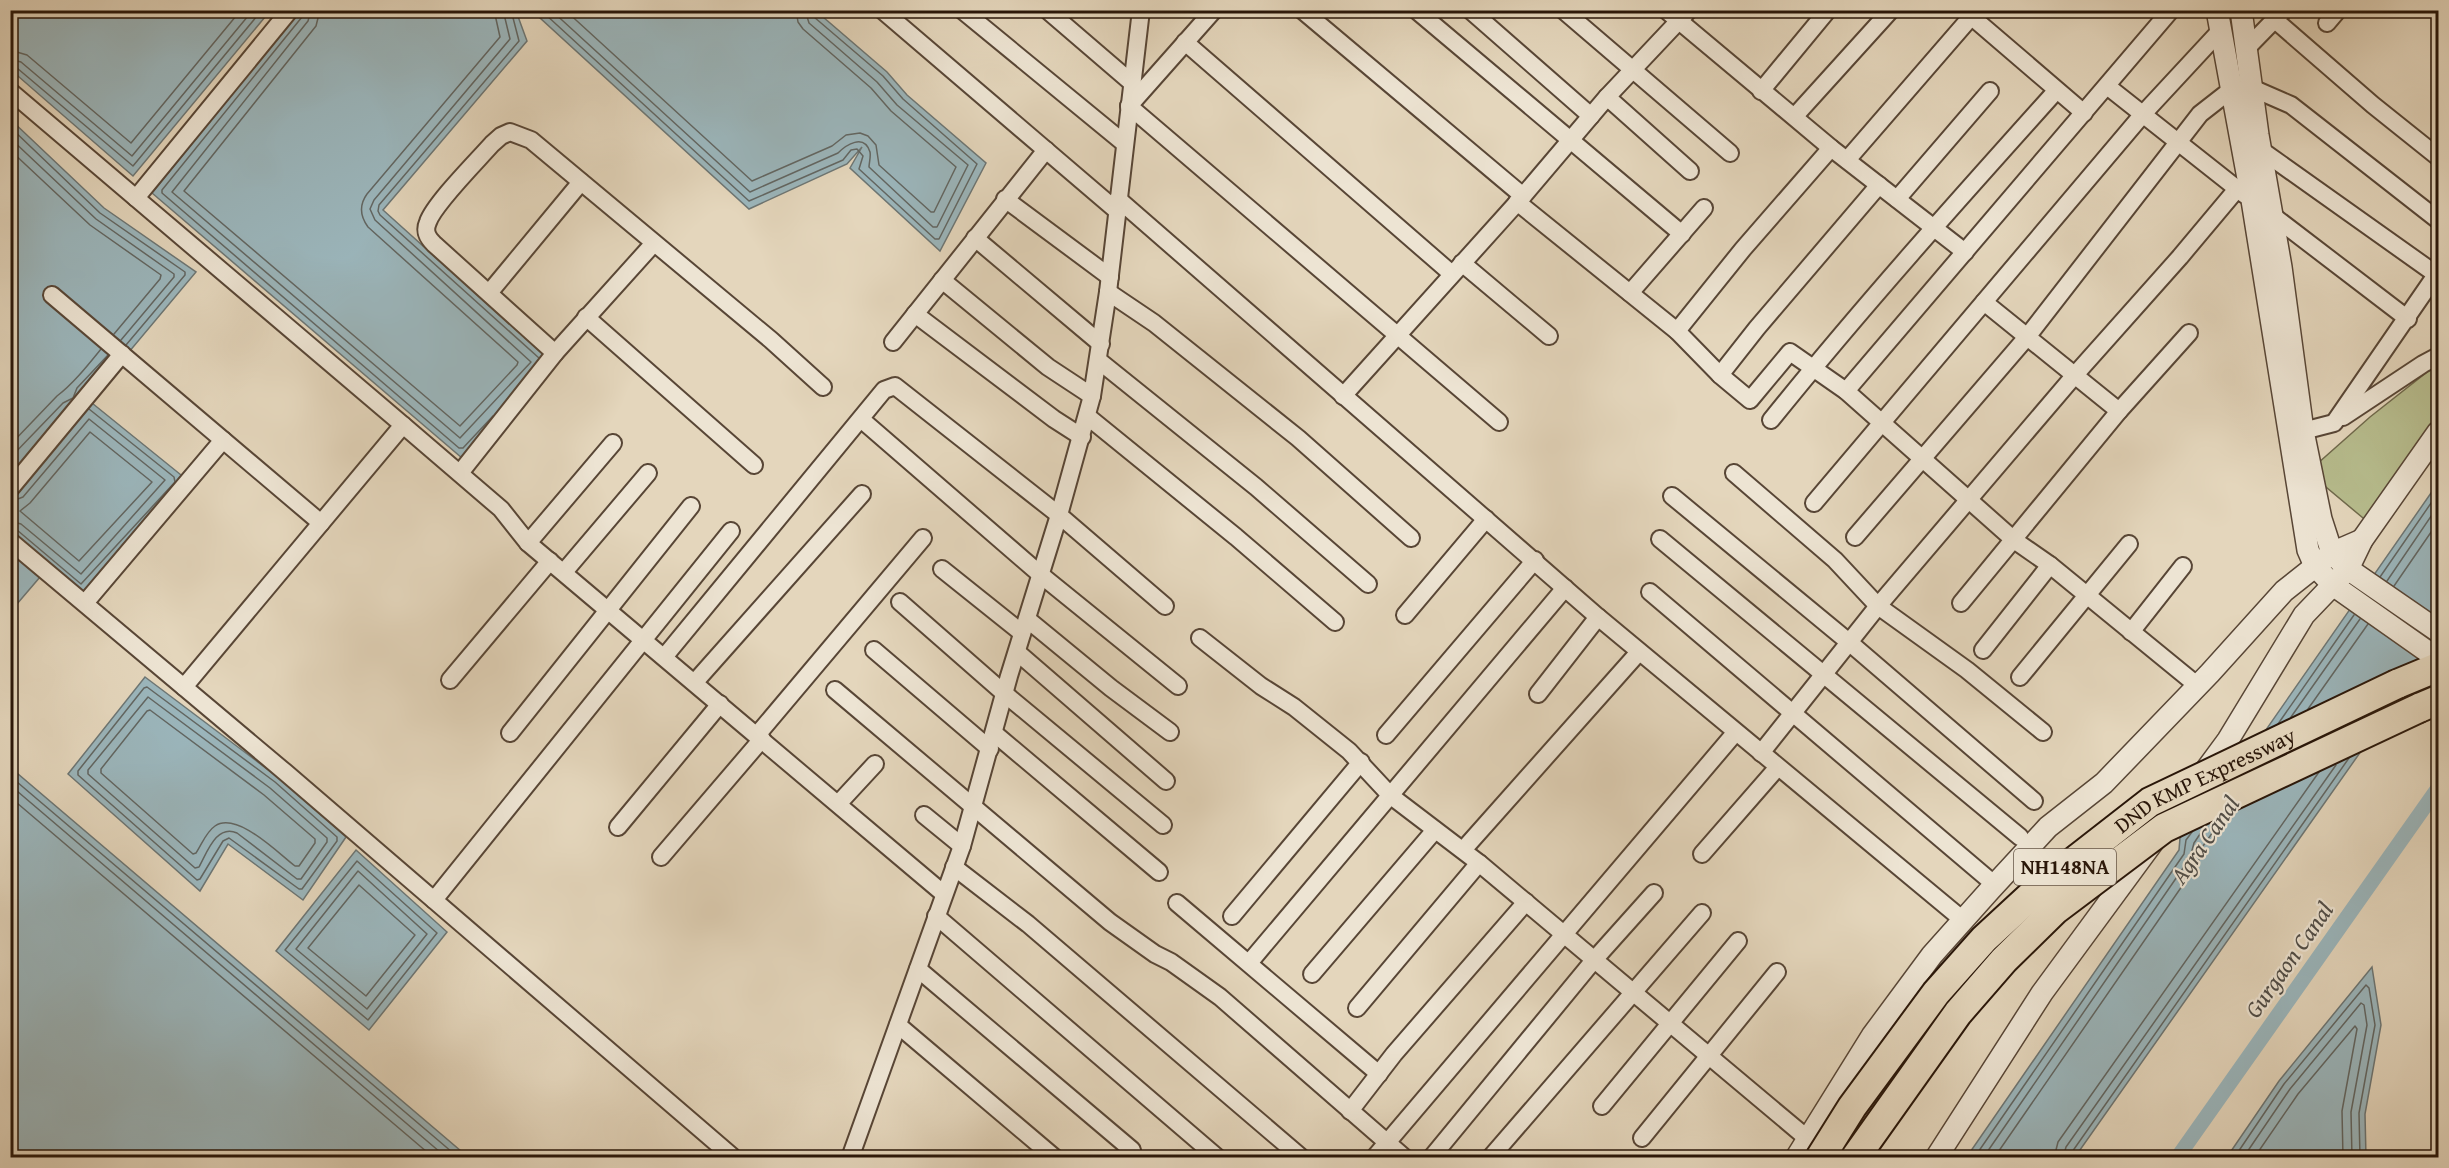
<svg xmlns="http://www.w3.org/2000/svg" width="2449" height="1168" viewBox="0 0 2449 1168" font-family="'Gentium Book Plus',serif">
<style>
.green{fill:#b7bd8e;stroke:#706a4c;stroke-width:1.5}
.water{fill:#9bb6bc;stroke:#6d7674;stroke-width:1.5}
.lines{fill:none;stroke-linecap:round;stroke-linejoin:round}
.shore{stroke:#626662;stroke-width:1.5}
.canal{stroke:#9bb6bc;stroke-width:15}
.minor-casing{stroke:#584636;stroke-width:20}
.tertiary-casing{stroke:#584636;stroke-width:24}
.trunk-casing{stroke:#291609;stroke-width:32}
.minor{stroke:#ede4d3;stroke-width:16}
.tertiary{stroke:#ede4d3;stroke-width:21}
.trunk{stroke:#e4d6bc;stroke-width:28}
.trunk-bridge-casing{stroke:#291609;stroke-width:32;stroke-linecap:butt}
.trunk-bridge{stroke:#e4d6bc;stroke-width:28}
.labels{text-anchor:middle;stroke-width:4.5;stroke-linejoin:round;paint-order:stroke}
.shield{fill:#ede4d3;stroke:#645446;stroke-width:1.5}
.shield-label{font-size:21px;font-weight:bold;fill:#291609}
.street-label{font-size:22px;fill:#291609;stroke:#ede4d3}
.water-label{font-size:24px;font-style:italic;fill:#514e48;stroke:#ede4d3}
</style>
<rect width="100%" height="100%" fill="#e4d6bc"/>
<filter id="stains"><feTurbulence type="fractalNoise" baseFrequency=".00333" numOctaves="4"/><feColorMatrix values="0 0 0 0 .2 0 0 0 0 .09 0 0 0 0 .02 0 0 0 .5 -.17"/></filter>
<radialGradient id="worn" r=".72"><stop offset=".6" stop-color="#630" stop-opacity="0"/><stop offset="1" stop-color="#630" stop-opacity=".3"/></radialGradient>
<!-- green -->
<polygon class="green" points="2438,367 2438,421 2369,523 2308,472 2370,417 2431,369"/>
<!-- water -->
<g class="water">
<polygon points="11,10 270,10 270,11 133,176 11,70"/>
<polygon points="299,11 516,11 527,41 383,210 552,362 462,458 152,193"/>
<polygon points="537,11 816,11 887,72 907,95 986,163 940,251 850,168 862,147 847,164 749,209 539,17"/>
<polygon points="10,119 104,208 196,272 113,371 10,477"/>
<polygon points="87,399 186,479 82,594 11,533 11,491"/>
<polygon points="2438,483 2438,642 2075,1157 1966,1158 2179,850 2180,838 2218,786 2224,790"/>
<polygon points="11,553 40,577 11,611"/>
<polygon points="145,677 279,778 346,837 303,900 228,844 200,891 68,774"/>
<polygon points="10,768 11,768 468,1157 11,1157"/>
<polygon points="356,850 447,932 369,1030 276,951"/>
<polygon points="2372,967 2381,1025 2365,1114 2366,1157 2227,1157 2279,1081"/>
</g>
<g class="lines">
<!-- shore -->
<g class="shore">
<polyline points="304,10 302,17 162,190 162,193 459,448 463,448 493,416"/>
<polyline points="311,10 308,21 172,192 460,438 531,362 375,220 370,209 374,200 510,39 503,10"/>
<path d="M320,10L316,26L184,191L460,426L517,365L518,362L368,227C360,216 359,205 367,194L500,37L494,10"/>
<polyline points="511,10 519,41 379,205 378,211 380,215 539,358"/>
<polyline points="543,10 545,14 749,201 843,160 851,150 857,149 863,156 859,169 935,239 939,239 977,164 903,99 883,76 814,17 812,10"/>
<path d="M551,10L750,192L838,153C846,145 864,133 870,152C871,157 869,163 869,167L933,227H937L968,165L897,105L877,82L809,23L805,10"/>
<polyline points="565,10 752,181 832,146 846,135 860,133 868,136 876,145 879,165 931,212 934,212 956,167 891,111 871,88 803,29 798,22 796,10"/>
<polyline points="10,50 27,55 131,143 241,10"/>
<polyline points="10,59 21,62 132,156 253,10"/>
<polyline points="10,66 17,68 133,166 262,10"/>
<polyline points="10,127 100,213 185,272 185,275 126,345"/>
<polyline points="10,138 96,219 174,274 174,277 121,340"/>
<polyline points="10,150 90,225 161,275 160,279 114,334"/>
<polyline points="89,409 174,477 175,482"/>
<polygon points="90,432 152,482 79,561 20,511 30,503"/>
<path d="M10,445L57,396C73,384 88,365 101,349"/>
<polyline points="10,458 63,403 73,398 77,388 108,355"/>
<polyline points="10,502 23,497 89,419 165,480 81,574 21,524 10,521"/>
<polyline points="10,529 17,530 81,584 175,482"/>
<polyline points="2380,577 2438,493"/>
<polyline points="2387,581 2438,506"/>
<polyline points="2394,586 2438,522"/>
<polygon points="147,687 275,782 337,837 337,841 302,889 299,889 229,838 223,841 200,879 197,880 78,775 78,771 144,688"/>
<path d="M148,697L270,788L327,838V842L301,879H297L237,833C216,824 207,853 199,867L195,868L88,774V770Z"/>
<polyline points="2308,709 2368,624"/>
<path d="M150,710L264,795L315,839V843L299,866H295C278,853 237,811 215,826C206,832 202,844 196,853L193,854L101,773V769L147,711Z"/>
<polyline points="2291,717 2360,619"/>
<polyline points="2278,724 2354,615"/>
<polyline points="10,776 459,1158"/>
<polyline points="10,785 447,1158"/>
<polyline points="10,797 434,1158"/>
<polygon points="357,861 437,933 368,1020 285,950"/>
<polygon points="358,871 427,934 367,1009 296,949"/>
<polygon points="359,885 415,935 366,996 308,948"/>
<polyline points="1974,1158 2184,854 2186,840 2192,832"/>
<polyline points="1983,1158 2190,858 2194,843 2206,825"/>
<polyline points="1994,1158 2198,863 2203,846 2223,818"/>
<polyline points="2054,1158 2058,1142 2319,772"/>
<polyline points="2063,1158 2066,1147 2336,765"/>
<polyline points="2071,1158 2072,1152 2349,758"/>
<polyline points="2234,1158 2284,1084 2366,985 2369,988 2375,1025 2359,1113 2360,1158"/>
<polyline points="2243,1158 2290,1089 2361,1003 2364,1005 2367,1025 2351,1112 2352,1158"/>
<polyline points="2254,1158 2298,1094 2355,1026 2357,1029 2342,1111 2343,1158"/>
</g>
<!-- canal -->
<polyline class="canal" points="2177,1158 2438,788"/>
<defs>
<g id="minor">
<polyline points="882,10 1116,210"/>
<polyline points="962,10 1124,143"/>
<polyline points="1047,10 1132,83"/>
<polyline points="1302,10 1523,196"/>
<polyline points="1416,10 1682,234"/>
<polyline points="1470,10 1591,116"/>
<polyline points="1563,10 1730,153"/>
<polyline points="1666,10 1831,148 1965,252"/>
<polyline points="1965,11 2084,113"/>
<polyline points="2275,20 2373,105 2438,157"/>
<polyline points="2327,23 2338,10"/>
<polyline points="1185,42 1452,274"/>
<polyline points="2246,49 2284,10"/>
<polyline points="2107,86 2245,195"/>
<polyline points="2252,88 2291,105 2438,220"/>
<polyline points="10,91 403,425 184,687"/>
<polyline points="1761,91 1828,10"/>
<polyline points="1607,97 1690,171"/>
<polyline points="1129,106 1499,422"/>
<polyline points="1129,106 1214,10"/>
<polyline points="1795,116 1891,10"/>
<polyline points="2261,150 2437,275"/>
<polyline points="1847,160 1977,10"/>
<polyline points="136,198 290,10"/>
<polyline points="1005,199 1110,277"/>
<polyline points="1118,199 1598,617 1963,920"/>
<polyline points="1897,199 1990,91"/>
<polyline points="1517,202 1677,331 1720,375 1750,400 1790,352 1846,391 2014,540 2050,565 2198,686"/>
<polyline points="2272,215 2408,319"/>
<polyline points="975,238 1101,344"/>
<polyline points="1462,263 1549,336"/>
<polyline points="942,280 1048,367 1092,396"/>
<polyline points="1108,292 1154,323 1298,438 1411,538"/>
<polyline points="489,293 581,182"/>
<polyline points="1630,293 1704,208"/>
<polyline points="52,295 321,523"/>
<polyline points="1984,302 2119,411"/>
<polyline points="915,314 1054,419 1082,437"/>
<polyline points="586,317 754,465"/>
<polyline points="1677,331 1743,249 1831,148"/>
<polyline points="893,342 1046,150"/>
<path d="M555,353L434,244C427,237 424,231 428,222C434,204 477,161 492,144L501,136L510,132L531,140L771,340L823,387"/>
<polyline points="1098,360 1256,487 1368,584"/>
<polyline points="1720,375 1757,328 1879,185"/>
<polyline points="1846,391 2171,10"/>
<polyline points="1343,396 1523,196 1607,97 1689,10"/>
<polyline points="1087,416 1236,537 1335,622"/>
<polyline points="2343,417 2423,364 2438,356"/>
<polyline points="862,420 1041,575 1178,686"/>
<path d="M1771,420C1862,307 1959,199 2056,91"/>
<polyline points="403,425 501,509 528,543 944,894"/>
<polyline points="2303,431 2334,423 2438,272"/>
<polyline points="460,473 555,353 654,243"/>
<polyline points="1734,473 1835,560 1878,606 1967,670 2043,732"/>
<polyline points="10,489 122,354"/>
<polyline points="1672,496 1850,643 2034,801"/>
<polyline points="1814,503 2143,114 2220,31"/>
<polyline points="1855,537 2027,337 2200,114 2232,89"/>
<polyline points="1660,539 2020,837"/>
<polyline points="10,541 285,772 734,1158"/>
<polyline points="528,543 613,443"/>
<polyline points="942,569 1022,633"/>
<polyline points="564,572 648,473"/>
<polyline points="1650,592 1987,878"/>
<polyline points="900,602 1005,694 1163,825"/>
<polyline points="85,603 223,440"/>
<polyline points="1961,603 2119,411 2189,333"/>
<polyline points="1405,615 1486,519"/>
<polyline points="1027,619 1111,688 1170,732"/>
<polyline points="2131,632 2183,566"/>
<polyline points="1200,638 1261,686 1294,707 1349,751 1391,796 1479,863 1808,1139"/>
<polyline points="874,650 990,749"/>
<polyline points="1983,650 2050,565"/>
<polyline points="1017,652 1166,781"/>
<polyline points="665,656 884,390 895,386 1059,515 1165,606"/>
<polyline points="2020,677 2129,544"/>
<polyline points="450,680 550,561"/>
<polyline points="695,682 862,494"/>
<polyline points="835,690 1110,922 1155,954 1171,962 1220,997 1405,1158"/>
<polyline points="1538,694 1598,617"/>
<polyline points="510,733 691,506"/>
<polyline points="994,733 1159,872"/>
<polyline points="757,735 923,538"/>
<polyline points="1386,735 1535,560"/>
<polyline points="1761,753 1878,606 2074,376 2180,257 2237,189"/>
<polyline points="838,804 875,764"/>
<polyline points="924,815 962,846"/>
<polyline points="618,827 720,704"/>
<polyline points="1463,850 1639,652"/>
<polyline points="1702,854 1778,767"/>
<polyline points="661,857 762,739"/>
<polyline points="954,867 1028,924 1302,1158"/>
<polyline points="434,900 731,531"/>
<polyline points="1177,903 1379,1074"/>
<polyline points="936,916 1218,1158"/>
<polyline points="1232,916 1361,762"/>
<polyline points="1249,963 1565,588"/>
<polyline points="918,969 1132,1150"/>
<polyline points="1312,974 1435,830"/>
<polyline points="1357,1008 1479,863"/>
<polyline points="898,1025 1055,1158"/>
<polyline points="1602,1106 1738,941"/>
<polyline points="1350,1111 1394,1054 1526,902"/>
<polyline points="1642,1138 1777,972"/>
<polyline points="850,1158 962,846 1009,676 1059,515 1092,396 1108,292 1141,10"/>
<polyline points="1374,1158 1735,733"/>
<polyline points="1431,1158 1594,960 1654,893"/>
<polyline points="1490,1158 1702,913"/>
</g>
<g id="tertiary">
<polyline points="2217,10 2252,200 2308,550 2315,566 2333,585 2438,659"/>
<polyline points="2241,10 2258,135 2281,267 2303,431 2321,519 2332,553 2348,569 2438,631"/>
<polyline points="1796,1158 1872,1036 1932,955 1990,890 2048,827 2104,783 2210,673 2284,591 2332,553 2362,540"/>
<polyline points="1936,1158 2042,993 2228,740 2304,615 2348,569 2362,540 2438,432"/>
</g>
<g id="trunk">
<polyline points="2397,684 2438,667"/>
<polyline points="2419,708 2438,700"/>
</g>
</defs>
<!-- minor casing -->
<use href="#minor" class="minor-casing"/>
<!-- tertiary casing -->
<use href="#tertiary" class="tertiary-casing"/>
<!-- trunk casing -->
<use href="#trunk" class="trunk-casing"/>
<!-- minor -->
<use href="#minor" class="minor"/>
<!-- tertiary -->
<use href="#tertiary" class="tertiary"/>
<!-- trunk -->
<use href="#trunk" class="trunk"/>
<defs>
<g id="trunk-bridge">
<path id="s1" d="M1820,1158L1852,1107L1936,993L1984,939L2036,891L2150,802L2397,684"/>
<polyline points="1855,1158 1958,1013 2004,960 2055,910 2164,828 2419,708"/>
</g>
</defs>
<!-- trunk-bridge casing -->
<use href="#trunk-bridge" class="trunk-bridge-casing"/>
<!-- trunk-bridge -->
<use href="#trunk-bridge" class="trunk-bridge"/>
</g>
<g class="labels">
<!-- shield labels -->
<rect class="shield" x="2014" y="849" width="102" height="36" rx="4.5"/>
<g class="shield-label">
<text x="2065" y="874">NH148NA</text>
</g>
<!-- street labels -->
<g class="street-label">
<text dy="8" stroke="none"><textPath href="#s1" startOffset="548">DND KMP Expressway</textPath></text>
</g>
<!-- water labels -->
<g class="water-label">
<text transform="translate(2205 840) rotate(-55)" y="8">Agra Canal</text>
<text transform="translate(2289 960) rotate(-55)" y="8">Gurgaon Canal</text>
</g>
</g>
<!-- margin -->
<rect width="2449" height="1168" fill="none" stroke="#e4d6bc" stroke-width="36"/>
<rect x="12" y="12" width="2425" height="1144" fill="none" stroke="#291609" stroke-width="3"/>
<rect x="18" y="18" width="2413" height="1132" fill="none" stroke="#291609" stroke-width="1.5"/>
<rect width="100%" height="100%" filter="url(#stains)"/>
<rect width="100%" height="100%" fill="url(#worn)"/>
</svg>
